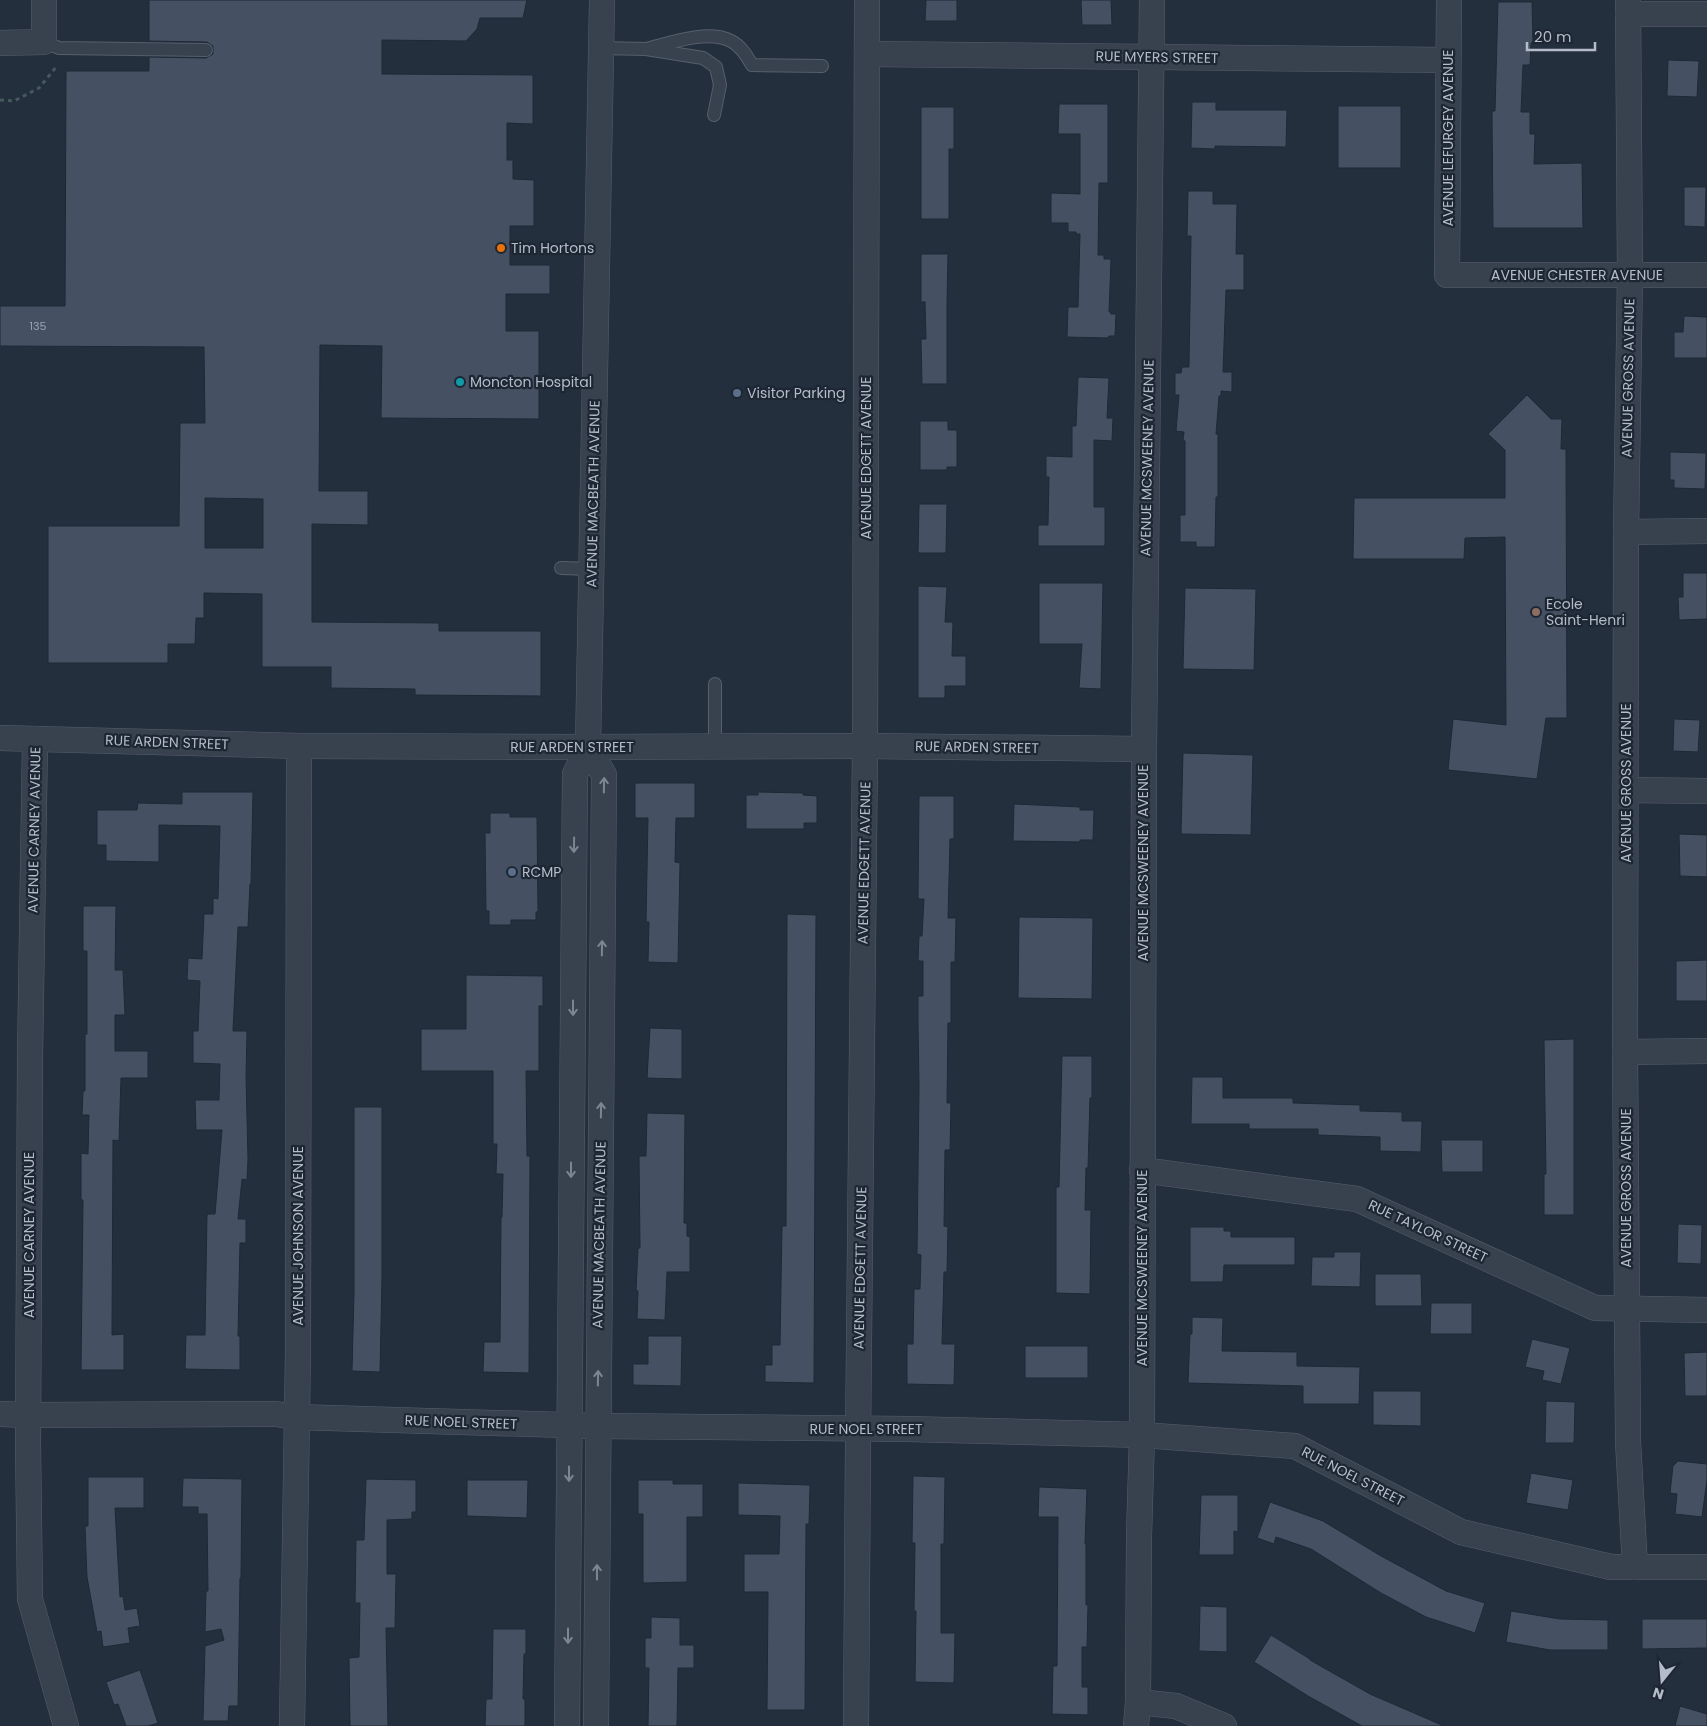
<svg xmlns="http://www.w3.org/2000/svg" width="1707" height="1726" viewBox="0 0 1707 1726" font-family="Poppins,sans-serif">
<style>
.building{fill:#455162;stroke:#1f2835;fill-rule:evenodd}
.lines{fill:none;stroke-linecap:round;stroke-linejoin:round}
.service-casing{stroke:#565f6c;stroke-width:14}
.minor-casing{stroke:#565f6c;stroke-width:26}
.path{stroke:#44595c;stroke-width:3;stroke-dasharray:4 4;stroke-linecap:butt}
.service{stroke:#38414e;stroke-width:12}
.minor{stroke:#38414e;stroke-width:25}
.oneway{stroke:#7c8592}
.food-dot{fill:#e8710a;stroke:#1d2633;stroke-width:2}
.culture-dot{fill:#0f9aa8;stroke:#1d2633;stroke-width:2}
.service-dot{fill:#5c6f8a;stroke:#1d2633;stroke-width:2}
.education-dot{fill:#8d6e63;stroke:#1d2633;stroke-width:2}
.labels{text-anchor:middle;stroke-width:4.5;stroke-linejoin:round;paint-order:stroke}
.number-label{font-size:11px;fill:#98a1af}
.street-label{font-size:14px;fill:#b4bcc9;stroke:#1d2633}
.poi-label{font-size:14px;fill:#b4bcc9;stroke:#1d2633;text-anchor:start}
</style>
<rect width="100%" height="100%" fill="#242f3e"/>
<!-- building -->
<g class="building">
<path d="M149,0H527L523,18H480L477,29L466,41L382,40V74L533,75V124L507,123V160H513V179L534,180V226H510V265H550V294H506V331H539V419L381,418L382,346L320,345L319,491H368V525L312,524V622L439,623V631H541V696L415,695V689L331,688V667H262V594L204,593V618H196L195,644H168V663H48V526H179L180,423H205L204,347L0,346V306H65L66,71H149V57L206,58L213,54V46L207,42L149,41ZM205,498L263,499V548H205Z"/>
<polygon points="926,0 957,0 957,21 925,21"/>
<polygon points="1081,0 1111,0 1112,25 1082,25"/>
<polygon points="1498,2 1532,2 1533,43 1531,43 1530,65 1523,65 1521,112 1530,112 1530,134 1535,134 1534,164 1582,163 1583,228 1493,228 1492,111 1495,111"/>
<polygon points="1668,60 1699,61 1697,97 1667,96"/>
<polygon points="1192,102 1216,102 1216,110 1287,110 1286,147 1215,146 1215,149 1191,148"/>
<polygon points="1059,104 1108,104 1108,183 1099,183 1098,255 1104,255 1104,259 1111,259 1109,312 1111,312 1111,314 1116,314 1115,336 1109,336 1108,338 1067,337 1068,307 1078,307 1080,234 1076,234 1076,232 1068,232 1068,223 1051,223 1051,193 1080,194 1080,134 1058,134"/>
<rect x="1338" y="106" width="63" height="62"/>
<polygon points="921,107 954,107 954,149 949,149 949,219 921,219"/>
<polygon points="1684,187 1706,187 1705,227 1684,226"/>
<polygon points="1188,191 1213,191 1213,204 1237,204 1236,254 1244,254 1244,290 1226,290 1223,372 1232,372 1232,392 1221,391 1221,396 1219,396 1216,434 1218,434 1218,497 1216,497 1215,547 1196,547 1196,542 1180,542 1180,515 1185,515 1185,441 1183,440 1184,432 1176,431 1179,395 1175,395 1175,373 1181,373 1182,367 1189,367 1191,236 1187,236"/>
<polygon points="921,254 948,254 947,302 947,384 922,384 921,339 926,339 925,302 921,302"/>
<polygon points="1684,316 1707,317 1707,358 1674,358 1674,332 1683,332"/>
<polygon points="1078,377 1109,378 1107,418 1113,418 1112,441 1094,440 1094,507 1105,507 1105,546 1038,546 1038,525 1048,525 1049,477 1046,477 1046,456 1072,457 1072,426 1076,426"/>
<polygon points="1527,395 1551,419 1562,419 1561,449 1566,449 1567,718 1546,718 1537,779 1448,770 1453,719 1506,725 1505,537 1465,538 1464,559 1353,559 1354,498 1505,498 1505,450 1488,434"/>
<polygon points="920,421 948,421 948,430 957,430 957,467 947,467 947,470 920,470"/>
<polygon points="1670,452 1706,453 1705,489 1674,488 1674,480 1670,480"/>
<polygon points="919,504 947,504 946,553 918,553"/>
<polygon points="1683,573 1707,573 1707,619 1679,620 1678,597 1683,597"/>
<polygon points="1039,583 1103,583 1101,689 1079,688 1082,644 1039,644"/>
<polygon points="918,586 947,587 945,622 953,622 952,656 966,656 966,686 945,686 945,698 918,698"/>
<polygon points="1185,588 1256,589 1254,670 1183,669"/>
<polygon points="1674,719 1700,720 1698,752 1673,751"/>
<polygon points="1183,753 1253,755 1251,835 1181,834"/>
<polygon points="635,783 695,783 695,818 676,818 675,862 680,863 678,963 648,962 649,922 646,922 648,818 635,818"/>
<polygon points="182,792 253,792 251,884 250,884 248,927 238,927 233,1031 247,1031 246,1076 248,1159 247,1180 242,1179 238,1219 246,1219 246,1243 240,1243 238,1336 240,1336 240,1370 185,1369 186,1335 205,1335 207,1214 215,1214 222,1130 196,1130 195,1100 219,1100 220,1064 193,1063 193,1031 198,1031 200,981 187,980 188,958 202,959 204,914 213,914 213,898 218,899 220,826 159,825 159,862 106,861 106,845 97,845 97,810 137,810 138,803 182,804"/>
<polygon points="758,792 803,793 803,795 817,796 817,823 804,823 804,829 746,829 746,795 758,795"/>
<polygon points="919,796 954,796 954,839 950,839 948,918 956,918 955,962 951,962 951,1023 948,1023 947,1103 951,1103 950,1150 945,1150 944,1226 948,1227 947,1272 944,1272 942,1344 955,1344 954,1385 907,1384 907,1344 913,1344 914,1289 920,1289 921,1255 917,1254 919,1087 918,1022 918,996 923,996 923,961 918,961 919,936 922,936 924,899 918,899"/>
<polygon points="1014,804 1080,807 1080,810 1094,810 1093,840 1080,840 1080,842 1013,841"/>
<polygon points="490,813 510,813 510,817 537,817 538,912 536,912 536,920 511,920 511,925 489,925 489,911 486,911 485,833 490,833"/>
<polygon points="1679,834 1707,835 1707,877 1680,876"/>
<polygon points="83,906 116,906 115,970 123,970 125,1015 115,1015 115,1051 148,1051 148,1078 121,1078 119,1141 113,1140 112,1335 124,1334 124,1370 81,1370 83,1200 81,1200 81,1153 88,1154 89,1115 82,1115 83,1091 85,1091 85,1034 87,1034 87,951 83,951"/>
<polygon points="787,914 816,915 814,1383 765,1382 765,1365 772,1365 772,1345 780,1345 782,1226 786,1226"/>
<polygon points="1019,917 1093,918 1092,999 1018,998"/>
<polygon points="1707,960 1707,1001 1676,1001 1676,961"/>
<polygon points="466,975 543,976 543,1006 539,1006 539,1071 526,1071 527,1156 530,1156 529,1373 483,1372 484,1342 500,1342 501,1217 502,1217 503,1174 496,1174 497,1144 493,1144 493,1071 421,1071 421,1029 466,1029"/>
<polygon points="650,1028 682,1029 682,1079 647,1078"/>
<polygon points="1574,1039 1574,1215 1544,1215 1544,1174 1546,1174 1544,1040"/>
<polygon points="1062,1056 1092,1056 1092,1098 1090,1098 1088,1168 1086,1168 1085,1210 1091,1210 1090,1294 1056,1293 1056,1187 1059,1187"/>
<polygon points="1192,1077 1223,1077 1223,1098 1293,1098 1293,1103 1360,1105 1360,1111 1402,1112 1402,1121 1422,1121 1421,1152 1380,1151 1380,1137 1318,1135 1318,1129 1249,1129 1249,1124 1191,1124"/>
<polygon points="354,1107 382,1107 382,1278 380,1372 352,1371 354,1293"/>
<polygon points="647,1113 685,1114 684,1223 687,1223 687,1236 690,1237 690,1272 667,1272 665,1320 637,1319 638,1291 636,1290 638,1248 640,1248 639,1156 646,1156"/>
<polygon points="1441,1140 1483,1140 1483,1172 1442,1172"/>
<polygon points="1678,1224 1702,1225 1701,1264 1677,1263"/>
<polygon points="1190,1227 1224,1227 1224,1231 1231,1231 1231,1237 1295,1237 1295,1265 1224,1265 1223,1282 1190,1282"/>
<polygon points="1334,1252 1361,1252 1360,1287 1311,1286 1312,1257 1334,1257"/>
<polygon points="1375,1274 1421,1274 1422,1306 1375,1306"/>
<polygon points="1431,1303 1472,1303 1472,1334 1430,1334"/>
<polygon points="1192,1317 1223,1318 1222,1351 1297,1352 1297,1366 1360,1367 1359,1404 1303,1404 1303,1386 1188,1383 1190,1334 1192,1334"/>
<polygon points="648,1336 682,1336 681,1386 633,1385 633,1364 648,1364"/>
<polygon points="1532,1339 1570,1348 1561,1384 1542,1380 1544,1371 1525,1367"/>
<rect x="1025" y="1346" width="63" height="32"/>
<polygon points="1707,1352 1707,1396 1685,1396 1684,1353"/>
<polygon points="1373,1391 1421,1391 1421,1426 1373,1425"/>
<polygon points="1546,1401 1575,1402 1574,1443 1545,1443"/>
<polygon points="1678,1461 1707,1464 1707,1480 1702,1517 1675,1514 1677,1494 1670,1493 1673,1466"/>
<polygon points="1531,1473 1573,1480 1568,1510 1526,1503"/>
<polygon points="913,1476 945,1477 944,1544 941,1544 941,1633 955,1633 954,1683 915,1682 916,1611 914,1611 915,1543 912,1543"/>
<polygon points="88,1477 144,1477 144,1508 115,1508 120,1597 123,1596 125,1610 137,1608 140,1626 128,1628 130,1643 103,1647 101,1631 97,1632 87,1577 85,1526 88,1526"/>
<polygon points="183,1478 242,1479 241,1578 240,1578 238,1706 229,1706 228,1721 203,1721 205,1646 224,1640 221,1629 205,1632 206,1591 208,1591 207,1514 198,1514 198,1507 182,1507"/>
<polygon points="366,1479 416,1480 416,1512 412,1512 412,1519 387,1520 387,1574 396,1574 395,1628 386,1628 388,1726 350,1726 349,1658 359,1657 360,1603 355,1603 356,1540 364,1540"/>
<polygon points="467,1480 528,1480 527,1518 467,1516"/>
<polygon points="638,1480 673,1480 673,1484 703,1484 703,1517 687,1517 687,1582 643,1583 643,1514 638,1514"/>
<polygon points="738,1483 810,1485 809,1524 806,1524 805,1710 767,1710 768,1592 744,1592 744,1554 779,1554 780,1516 738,1515"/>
<polygon points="1039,1487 1087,1489 1085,1544 1086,1544 1086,1605 1088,1605 1087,1647 1082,1647 1082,1687 1088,1687 1088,1715 1052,1714 1053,1666 1057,1666 1058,1517 1038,1517"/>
<polygon points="1201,1495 1238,1495 1238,1532 1234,1531 1234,1555 1199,1555"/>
<polygon points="1270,1502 1323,1521 1381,1556 1446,1591 1485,1603 1475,1633 1426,1617 1381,1593 1311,1549 1276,1537 1274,1544 1257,1538"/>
<polygon points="1200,1606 1227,1607 1227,1652 1199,1651"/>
<polygon points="1511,1611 1560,1619 1608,1620 1608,1650 1550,1650 1506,1642"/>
<polygon points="651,1617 680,1618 680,1645 694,1645 694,1668 678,1668 677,1726 648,1726 649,1668 645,1668 645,1638 651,1638"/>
<polygon points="1642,1619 1707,1619 1707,1648 1642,1649"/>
<polygon points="493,1629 526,1629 526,1654 524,1654 523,1699 525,1699 525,1726 485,1726 486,1699 492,1699"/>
<polygon points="1271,1635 1310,1659 1310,1660 1370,1694 1444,1726 1362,1726 1308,1696 1254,1662"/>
<polygon points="140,1670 158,1723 148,1726 126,1726 118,1704 114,1705 106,1682"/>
<polygon points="1680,1706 1707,1714 1707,1726 1675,1726"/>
</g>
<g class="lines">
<defs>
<g id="service">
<polyline points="44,42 59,48 206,50"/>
<polyline points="601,48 646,49 703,58 716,67 720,85 714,115"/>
<path d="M646,49C670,43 708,29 731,41C741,46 747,56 752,65L822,66"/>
<polyline points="561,568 592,569"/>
<polyline points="715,684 715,747"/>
</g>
<g id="minor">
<polyline points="1449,0 1447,275 1707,275"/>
<polyline points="1628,0 1630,274 1626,532 1625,1052 1628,1441 1635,1567"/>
<polyline points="1628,14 1707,14"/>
<polyline points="0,43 44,42 44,0"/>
<polyline points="867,54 1448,60"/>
<polyline points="1626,532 1707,531"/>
<polyline points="0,738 299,746 588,747 865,746 1144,749"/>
<polyline points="35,739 30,1059 28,1443 30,1599 66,1726"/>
<polyline points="588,747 604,775 596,1726"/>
<polyline points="1626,790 1707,791"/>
<polyline points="1625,1052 1707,1051"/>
<polyline points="1142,1170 1357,1199 1595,1308 1707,1310"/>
<polyline points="0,1414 28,1415 276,1414 296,1417 597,1426 907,1429 1142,1435 1295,1446 1461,1532 1611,1567 1707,1567"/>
<polyline points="1138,1702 1176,1706 1224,1726"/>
<polyline points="292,1726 298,1350 299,746"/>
<polyline points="567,1726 575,774 588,747 602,0"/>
<polyline points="856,1726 858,1443 865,746 867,0"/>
<polyline points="1136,1726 1138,1702 1139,1537 1142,1435 1144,749 1152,0"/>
</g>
</defs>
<!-- service casing -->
<use href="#service" class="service-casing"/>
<!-- minor casing -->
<use href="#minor" class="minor-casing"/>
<!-- path -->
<polyline class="path" points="0,100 14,101 39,88 57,66"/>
<!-- service -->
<use href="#service" class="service"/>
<!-- minor -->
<use href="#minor" class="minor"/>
</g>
<!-- one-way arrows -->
<defs><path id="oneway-shaft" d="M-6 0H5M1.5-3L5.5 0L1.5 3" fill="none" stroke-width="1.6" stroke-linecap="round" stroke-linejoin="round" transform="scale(1.25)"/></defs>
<g class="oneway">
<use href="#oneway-shaft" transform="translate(604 785) rotate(-89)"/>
<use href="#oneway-shaft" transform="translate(574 845) rotate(91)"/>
<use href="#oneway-shaft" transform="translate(602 948) rotate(-89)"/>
<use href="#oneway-shaft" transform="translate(573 1008) rotate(90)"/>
<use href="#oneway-shaft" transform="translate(601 1110) rotate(-89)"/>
<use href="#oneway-shaft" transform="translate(571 1170) rotate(90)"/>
<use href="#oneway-shaft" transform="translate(598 1378) rotate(-89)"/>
<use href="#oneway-shaft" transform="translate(569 1474) rotate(90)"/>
<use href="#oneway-shaft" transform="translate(597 1572) rotate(-90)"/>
<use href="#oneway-shaft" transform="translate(568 1636) rotate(90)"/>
</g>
<!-- markers -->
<circle class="food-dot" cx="501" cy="248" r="5"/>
<circle class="culture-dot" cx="460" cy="382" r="5"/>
<g class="service-dot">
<circle cx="737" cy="393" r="5"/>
<circle cx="512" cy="872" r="5"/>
</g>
<circle class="education-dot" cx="1536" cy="612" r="5"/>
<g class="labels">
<!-- number labels -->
<g class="number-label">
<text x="38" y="330">135</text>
</g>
<!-- street labels -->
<g class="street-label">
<text transform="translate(1157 57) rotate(1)" y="5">RUE MYERS STREET</text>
<text transform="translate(1448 138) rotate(-90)" y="5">AVENUE LEFURGEY AVENUE</text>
<text x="1577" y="280">AVENUE CHESTER AVENUE</text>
<text transform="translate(1628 378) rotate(-89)" y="5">AVENUE GROSS AVENUE</text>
<text transform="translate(866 458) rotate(-90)" y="5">AVENUE EDGETT AVENUE</text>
<text transform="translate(1147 458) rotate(-89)" y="5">AVENUE MCSWEENEY AVENUE</text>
<text transform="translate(593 494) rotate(-89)" y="5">AVENUE MACBEATH AVENUE</text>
<text transform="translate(167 742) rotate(2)" y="5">RUE ARDEN STREET</text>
<text x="572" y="752">RUE ARDEN STREET</text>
<text transform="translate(977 747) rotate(1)" y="5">RUE ARDEN STREET</text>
<text transform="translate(1626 783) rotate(-90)" y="5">AVENUE GROSS AVENUE</text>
<text transform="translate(34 830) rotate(-89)" y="5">AVENUE CARNEY AVENUE</text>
<text transform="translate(864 863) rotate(-89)" y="5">AVENUE EDGETT AVENUE</text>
<text transform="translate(1143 863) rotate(-90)" y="5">AVENUE MCSWEENEY AVENUE</text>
<text transform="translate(1626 1188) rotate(-90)" y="5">AVENUE GROSS AVENUE</text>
<text transform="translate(1428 1231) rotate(25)" y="5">RUE TAYLOR STREET</text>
<text transform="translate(29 1235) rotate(-90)" y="5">AVENUE CARNEY AVENUE</text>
<text transform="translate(599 1235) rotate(-89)" y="5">AVENUE MACBEATH AVENUE</text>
<text transform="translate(298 1236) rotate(-90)" y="5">AVENUE JOHNSON AVENUE</text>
<text transform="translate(860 1268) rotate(-89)" y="5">AVENUE EDGETT AVENUE</text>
<text transform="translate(1142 1268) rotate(-90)" y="5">AVENUE MCSWEENEY AVENUE</text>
<text transform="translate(461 1422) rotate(2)" y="5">RUE NOEL STREET</text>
<text x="866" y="1434">RUE NOEL STREET</text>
<text transform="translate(1353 1476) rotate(27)" y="5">RUE NOEL STREET</text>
</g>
<!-- poi labels -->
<g class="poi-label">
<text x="511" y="253">Tim Hortons</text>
<text x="470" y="387">Moncton Hospital</text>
<text x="747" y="398">Visitor Parking</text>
<text x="1546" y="609">Ecole<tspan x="1546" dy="16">Saint-Henri</tspan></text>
<text x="522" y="877">RCMP</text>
</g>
</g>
<!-- north arrow -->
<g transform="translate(1662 1681) rotate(197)" stroke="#1d2633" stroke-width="4" paint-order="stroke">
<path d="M0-4L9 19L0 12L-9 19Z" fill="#b4bcc9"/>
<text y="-8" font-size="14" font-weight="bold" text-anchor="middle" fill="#b4bcc9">N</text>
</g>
<!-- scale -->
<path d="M1527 42v8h68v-8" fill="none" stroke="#b4bcc9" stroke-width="2.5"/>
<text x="1534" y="42" font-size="15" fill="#b4bcc9" stroke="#1d2633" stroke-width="4" paint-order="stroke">20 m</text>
</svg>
